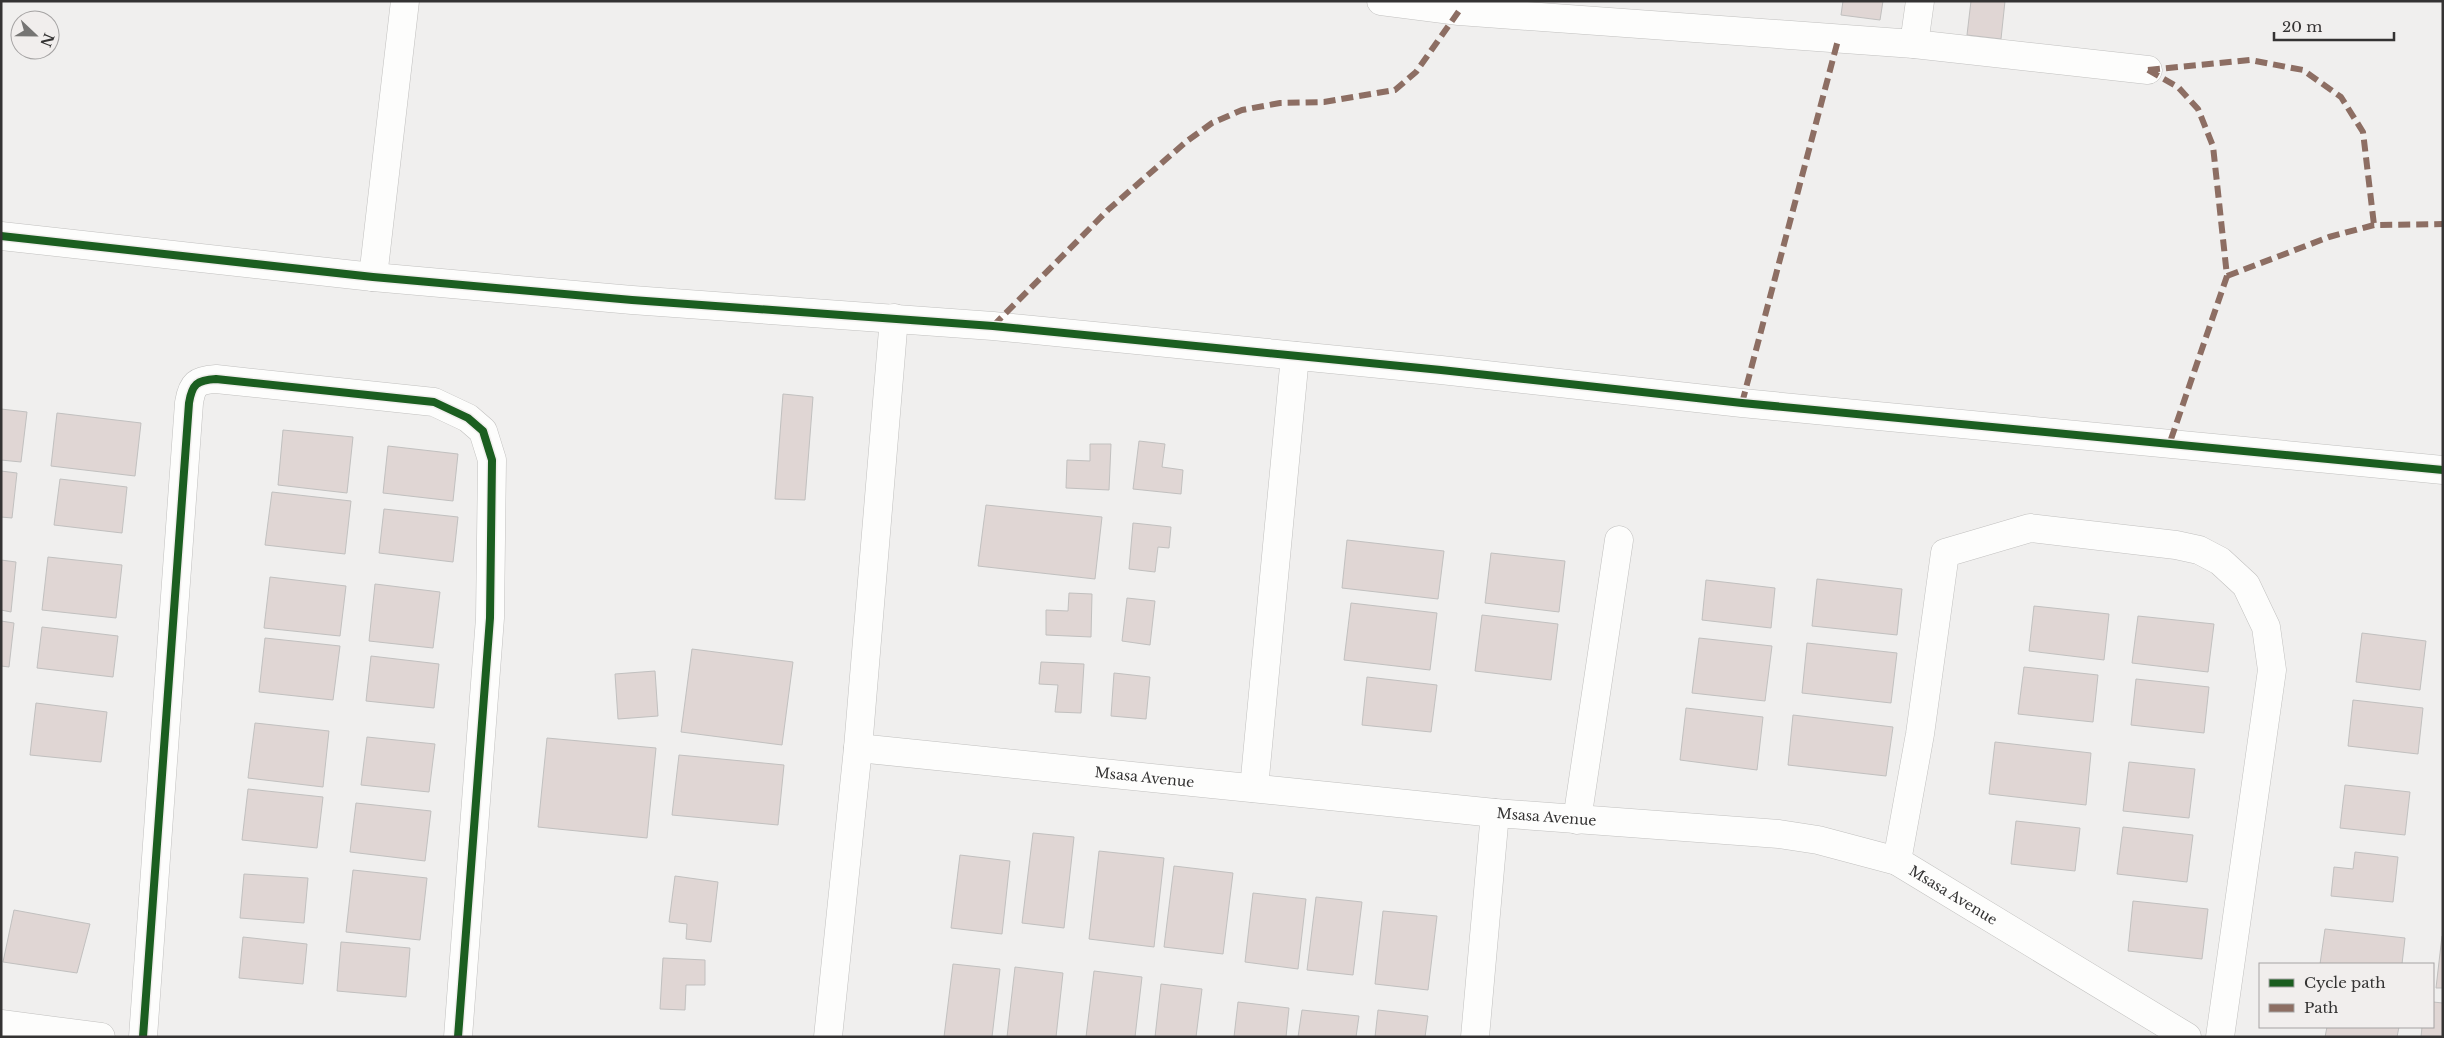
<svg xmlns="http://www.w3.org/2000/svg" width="2444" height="1038" viewBox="0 0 2444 1038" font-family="'Libre Baskerville',serif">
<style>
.building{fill:#e0d6d4;stroke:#c1c0bf}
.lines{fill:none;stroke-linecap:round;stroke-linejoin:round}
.minor-casing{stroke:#c1c0bf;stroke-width:29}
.minor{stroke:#fdfdfc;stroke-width:28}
.quiet{stroke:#8d6e63;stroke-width:6;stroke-dasharray:12 6;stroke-linecap:butt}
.cycleway-casing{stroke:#f1eeed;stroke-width:11}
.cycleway{stroke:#1b5e20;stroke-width:8}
.labels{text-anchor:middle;stroke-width:4;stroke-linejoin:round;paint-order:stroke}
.street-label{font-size:14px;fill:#343333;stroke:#f1eeed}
</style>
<rect width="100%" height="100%" fill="#f0efee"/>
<!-- building -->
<g class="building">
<polygon points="1843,1 1883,1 1880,20 1841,15"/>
<polygon points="1971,1 2005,1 2001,39 1967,35"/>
<polygon points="783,394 813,397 805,500 775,499"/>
<polygon points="1,409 27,412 21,462 1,460"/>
<polygon points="57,413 141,423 135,476 51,466"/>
<polygon points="283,430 353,437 347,493 278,485"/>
<polygon points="1139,441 1165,444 1162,467 1183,470 1181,494 1133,489"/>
<polygon points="1090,444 1111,444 1109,490 1066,488 1067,460 1090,461"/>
<polygon points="388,446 458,454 453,501 383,493"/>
<polygon points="1,471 17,473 12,518 1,517"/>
<polygon points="60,479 127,487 122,533 54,525"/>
<polygon points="272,492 351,501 345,554 265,545"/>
<polygon points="986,505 1102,517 1095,579 978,566"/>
<polygon points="384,509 458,517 453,562 379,553"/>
<polygon points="1133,523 1171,527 1169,548 1158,547 1155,572 1129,569"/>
<polygon points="1347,540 1444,551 1438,599 1342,588"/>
<polygon points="1491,553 1565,561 1559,612 1485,603"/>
<polygon points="48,557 122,565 116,618 42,610"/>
<polygon points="1,560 16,562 11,612 1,610"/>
<polygon points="270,577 346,586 340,636 264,628"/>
<polygon points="1817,579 1902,589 1897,635 1812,626"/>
<polygon points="1706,580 1775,588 1771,628 1702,620"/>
<polygon points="375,584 440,592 433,648 369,641"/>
<polygon points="1069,593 1092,594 1091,637 1046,635 1046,610 1068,611"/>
<polygon points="1127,598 1155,601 1150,645 1122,641"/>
<polygon points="1351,603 1437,613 1430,670 1344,660"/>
<polygon points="2034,606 2109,614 2104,660 2029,651"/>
<polygon points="1482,615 1558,624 1551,680 1475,671"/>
<polygon points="2138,616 2214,624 2208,672 2132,663"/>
<polygon points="1,621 14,623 9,667 1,666"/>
<polygon points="42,627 118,636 113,677 37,668"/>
<polygon points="2362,633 2426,641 2420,690 2356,682"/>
<polygon points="265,638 340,646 333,700 259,692"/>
<polygon points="1699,638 1772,646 1765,701 1692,693"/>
<polygon points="1807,643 1897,653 1891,703 1802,693"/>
<polygon points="692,649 793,662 782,745 681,732"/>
<polygon points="371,656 439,664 434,708 366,701"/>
<polygon points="1041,662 1084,664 1081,713 1055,712 1058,685 1039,684"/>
<polygon points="2024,667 2098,675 2093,722 2018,714"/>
<polygon points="655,671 658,716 618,719 615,674"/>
<polygon points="1114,673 1150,677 1146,719 1111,716"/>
<polygon points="1367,677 1437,685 1431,732 1362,725"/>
<polygon points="2136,679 2209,687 2204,733 2131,725"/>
<polygon points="2353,700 2423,708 2418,754 2348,746"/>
<polygon points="36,703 107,712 101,762 30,755"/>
<polygon points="1686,708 1763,717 1757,770 1680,760"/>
<polygon points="1793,715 1893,727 1886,776 1788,765"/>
<polygon points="255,723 329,731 323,787 248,778"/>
<polygon points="367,737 435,744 429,792 361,785"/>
<polygon points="547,738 656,748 647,838 538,827"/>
<polygon points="1995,742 2091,753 2086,805 1989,794"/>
<polygon points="679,755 784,765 778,825 672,815"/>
<polygon points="2129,762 2195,769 2189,818 2123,811"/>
<polygon points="2345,785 2410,792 2405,835 2340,828"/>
<polygon points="248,789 323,797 317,848 242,840"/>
<polygon points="356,803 431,811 425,861 350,852"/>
<polygon points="2016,821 2080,828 2075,871 2011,864"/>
<polygon points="2123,827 2193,835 2187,882 2117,874"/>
<polygon points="1033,833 1074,837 1064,928 1022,923"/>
<polygon points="1099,851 1164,858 1154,947 1089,939"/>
<polygon points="2355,852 2398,857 2393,902 2331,896 2334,867 2353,869"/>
<polygon points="960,855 1010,861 1002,934 951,928"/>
<polygon points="1174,866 1233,873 1223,954 1164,947"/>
<polygon points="353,870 427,878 420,940 346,932"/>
<polygon points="244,874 308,878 304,923 240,918"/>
<polygon points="675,876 718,882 711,942 686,939 687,924 669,922"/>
<polygon points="1253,893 1306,899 1298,969 1245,962"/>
<polygon points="1316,897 1362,902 1353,975 1307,970"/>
<polygon points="2133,901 2208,909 2202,959 2128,951"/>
<polygon points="14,910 90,924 77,973 3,962"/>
<polygon points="1383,911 1437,916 1428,990 1375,984"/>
<polygon points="2325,929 2405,938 2402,964 2320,964"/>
<polygon points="2442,936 2443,936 2443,988 2436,988"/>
<polygon points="243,937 307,944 303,984 239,978"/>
<polygon points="341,942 410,948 406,997 337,991"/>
<polygon points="663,958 705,960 705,985 686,985 685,1010 660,1009"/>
<polygon points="953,964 1000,969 992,1037 944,1037"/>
<polygon points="1015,967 1063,973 1056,1037 1007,1037"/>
<polygon points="1094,971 1142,977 1135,1037 1086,1037"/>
<polygon points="1161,984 1202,989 1196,1037 1155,1037"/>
<polygon points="1238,1002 1289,1008 1286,1037 1234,1037"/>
<polygon points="2433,1002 2443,1003 2443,1037 2421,1037 2422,1027 2433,1027"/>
<polygon points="1302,1010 1359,1016 1356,1037 1298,1037"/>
<polygon points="1378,1010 1428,1016 1425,1037 1375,1037"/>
<polygon points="2327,1027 2399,1027 2397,1037 2325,1037"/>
</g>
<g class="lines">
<defs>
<g id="minor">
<polyline points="1381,1 1459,11 1914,44 2148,70"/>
<polyline points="1914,44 1920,1"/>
<polyline points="1,236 373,277 632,300 993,326 1441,370 1742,403 2443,470"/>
<polyline points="373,277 405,1"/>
<path id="s1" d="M858,748L1495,813L1779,834L1818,840L1897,861L2187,1037"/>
<polyline points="1254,788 1295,356"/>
<polyline points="1577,820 1619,540"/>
<polyline points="1897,861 1920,734 1945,553 2030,528 2176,545 2199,550 2220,561 2246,585 2266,627 2272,670 2220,1037"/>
<polyline points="1,1024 101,1037"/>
<path d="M143,1037L189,403C192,384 197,380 216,379L434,402L468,418L483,431L492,460L490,618L458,1037"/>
<polyline points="828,1037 858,748 894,318"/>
<polyline points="1475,1037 1495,813"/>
</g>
</defs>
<!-- minor casing -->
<use href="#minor" class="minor-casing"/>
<!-- minor -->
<use href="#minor" class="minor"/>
<!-- quiet -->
<g class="quiet">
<polyline points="2148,70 2178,87 2198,109 2213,146 2227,276 2169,445"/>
<polyline points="2148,70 2250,60 2303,70 2341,97 2363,132 2374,225"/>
<polyline points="2227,276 2329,237 2374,225 2443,224"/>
<polyline points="993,326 1109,209 1187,141 1212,123 1242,110 1280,103 1324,102 1395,90 1416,72 1459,11"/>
<polyline points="1742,403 1838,40"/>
</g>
<defs>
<g id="cycleway">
<polyline points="1,236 373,277 632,300 993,326 1441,370 1742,403 2443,470"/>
<path d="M143,1037L189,403C192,384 197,380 216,379L434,402L468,418L483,431L492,460L490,618L458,1037"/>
</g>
</defs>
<!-- cycleway casing -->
<use href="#cycleway" class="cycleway-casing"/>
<!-- cycleway -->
<use href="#cycleway" class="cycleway"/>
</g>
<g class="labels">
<!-- street labels -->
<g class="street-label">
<text dy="5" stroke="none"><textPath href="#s1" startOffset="288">Msasa Avenue</textPath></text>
<text dy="5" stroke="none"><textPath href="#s1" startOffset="692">Msasa Avenue</textPath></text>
<text dy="5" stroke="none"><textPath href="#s1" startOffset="1112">Msasa Avenue</textPath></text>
</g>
</g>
<!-- border -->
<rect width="2444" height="1038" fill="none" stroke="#343333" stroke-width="5"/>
<!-- legend -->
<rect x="2259" y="963" width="175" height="65" fill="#f1eeed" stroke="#a5a3a3"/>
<rect x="2269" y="979" width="25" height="8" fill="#1b5e20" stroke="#a5a3a3"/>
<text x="2304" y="988" font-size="15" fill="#343333">Cycle path</text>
<rect x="2269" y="1004" width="25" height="8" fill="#8d6e63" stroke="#a5a3a3"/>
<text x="2304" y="1013" font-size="15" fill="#343333">Path</text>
<!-- north arrow -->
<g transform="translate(35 35) rotate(112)"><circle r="24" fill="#f1eeed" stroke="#a5a3a3"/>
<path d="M0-4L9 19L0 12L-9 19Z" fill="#767574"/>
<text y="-8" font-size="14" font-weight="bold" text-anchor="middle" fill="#343333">N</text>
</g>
<!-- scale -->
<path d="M2274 32v8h120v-8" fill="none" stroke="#343333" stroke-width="2.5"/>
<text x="2282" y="32" font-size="15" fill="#343333" stroke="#f1eeed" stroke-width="4" paint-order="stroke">20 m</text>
</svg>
